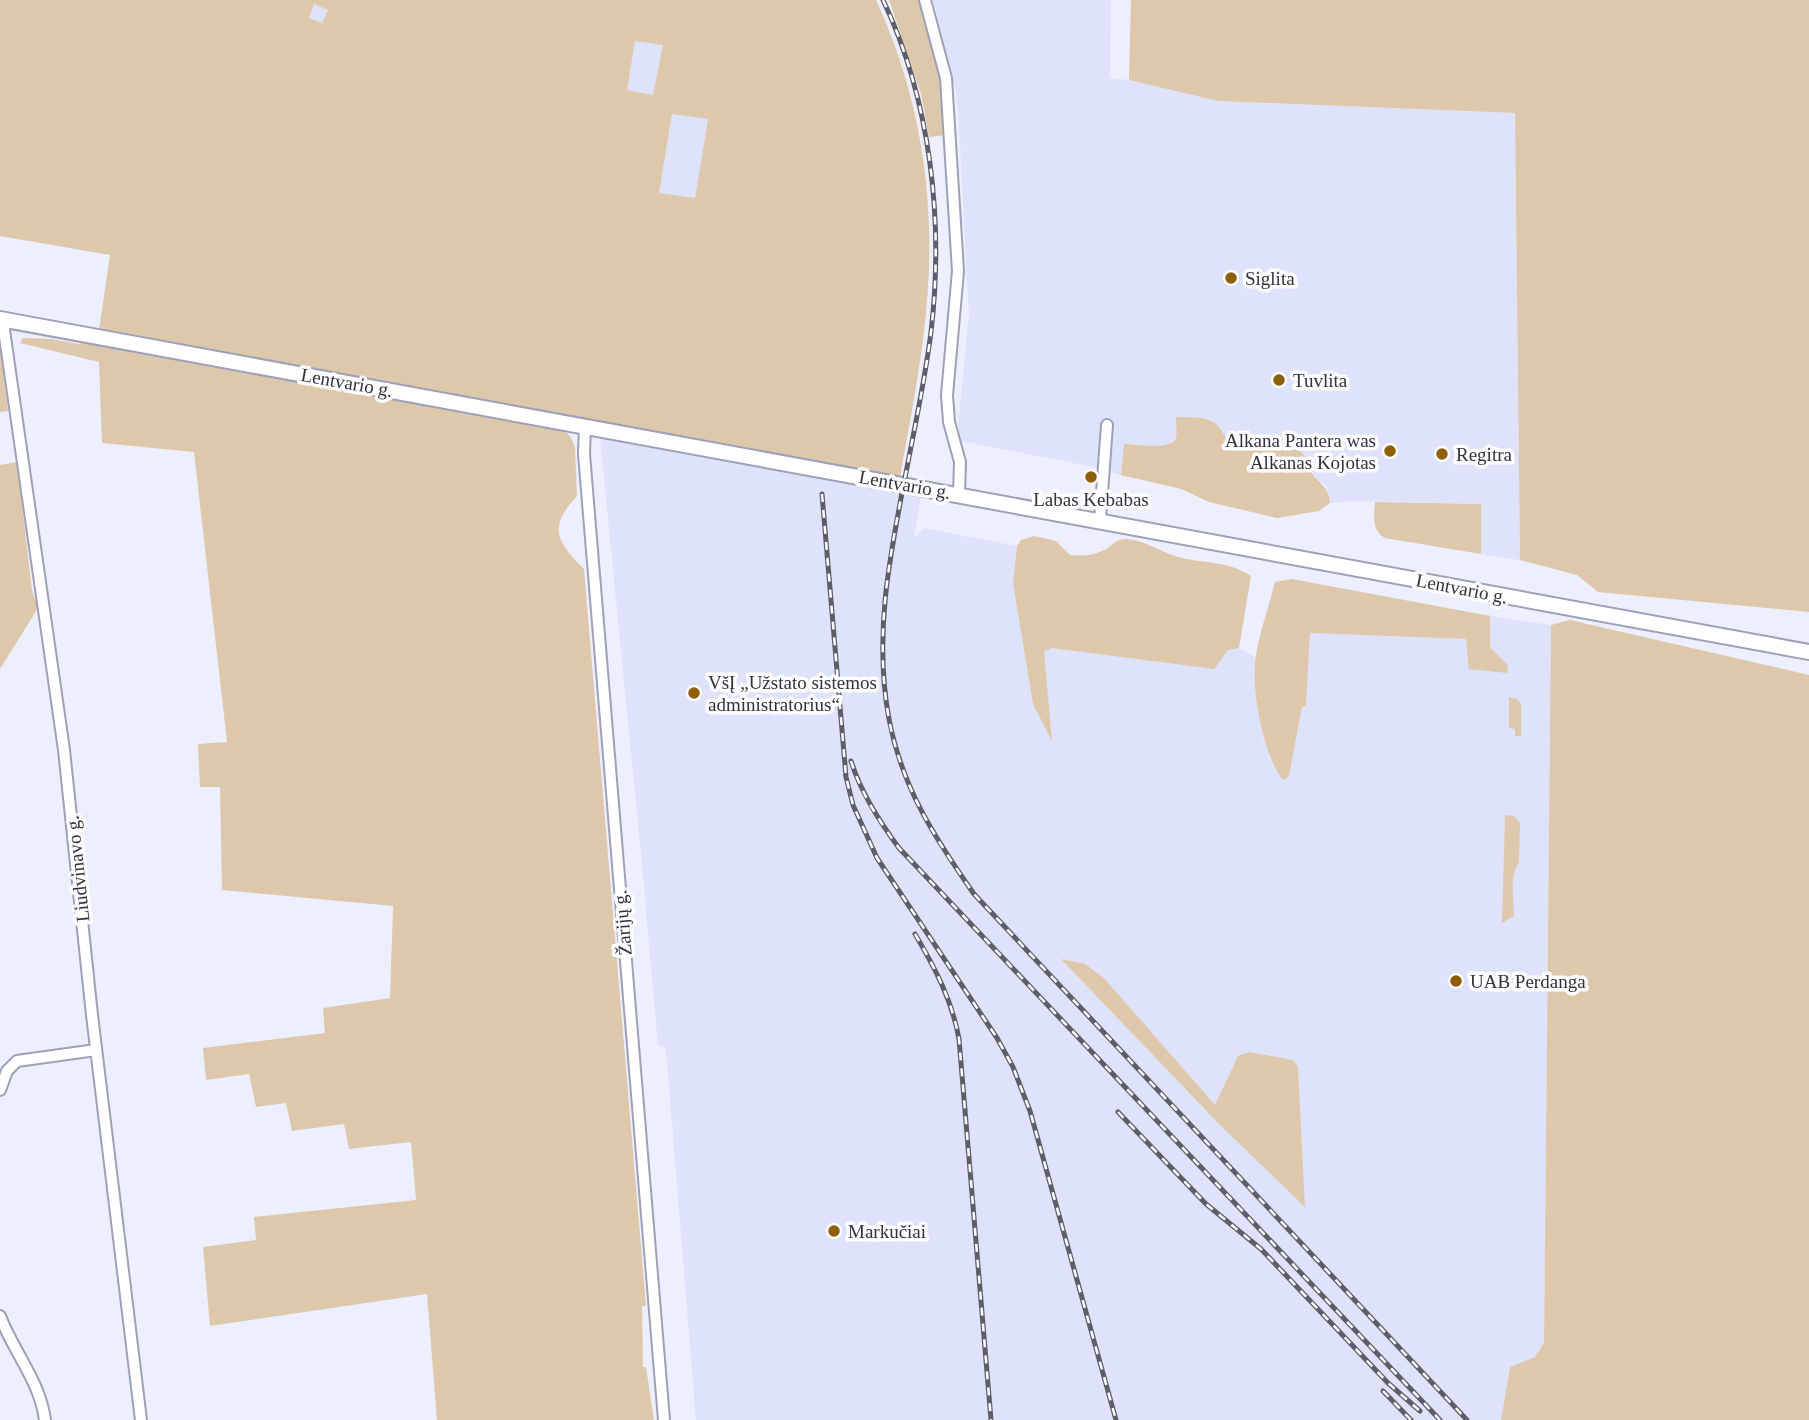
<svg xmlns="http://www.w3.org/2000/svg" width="1809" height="1420" viewBox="0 0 1809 1420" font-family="Georgia,serif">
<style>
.built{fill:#dee2fb;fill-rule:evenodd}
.green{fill:#dec8ab;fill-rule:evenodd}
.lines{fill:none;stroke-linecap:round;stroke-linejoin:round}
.minor-casing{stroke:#9da1b7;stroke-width:14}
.secondary-casing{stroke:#9da1b7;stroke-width:18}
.minor{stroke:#fff;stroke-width:10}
.secondary{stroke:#fff;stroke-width:14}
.rail-casing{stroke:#5d5e69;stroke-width:5}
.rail{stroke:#fdfdfd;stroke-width:2.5;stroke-dasharray:8;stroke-linecap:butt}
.poi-dot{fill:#8e5e09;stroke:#fdfdfd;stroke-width:2.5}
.labels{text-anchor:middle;stroke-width:7;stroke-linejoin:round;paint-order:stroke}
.poi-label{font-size:19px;fill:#31323c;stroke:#fdfdfd;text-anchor:start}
.street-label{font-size:19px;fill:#31323c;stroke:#fdfdfd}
</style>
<rect width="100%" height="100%" fill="#edeffe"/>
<!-- built -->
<g class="built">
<polygon points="933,0 1111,0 1110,78 1129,80 1218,101 1515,113 1520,560 1481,554 1481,504 1357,501 1330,503 1329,493 1326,486 1313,474 1306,459 1291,448 1238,446 1229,442 1217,424 1210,419 1205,418 1176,436 1170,444 1163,446 1124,444 1121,475 1089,466 961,441 958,428 969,315 958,110 956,92"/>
<polygon points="314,4 328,10 322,23 308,18"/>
<polygon points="635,40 663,45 654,95 627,90"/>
<polygon points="672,113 708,119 695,199 659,193"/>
<path d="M600,438L921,497L914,538L924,528L1017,546L1013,583L1052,738L1043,651L1051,648L1228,650L1239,648L1255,657L1254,673L1263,739L1289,776L1302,707L1306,706L1310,633L1466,639L1507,673V665L1490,647V616L1551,625L1544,1343L1535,1357L1510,1367L1501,1420H696L667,1062L665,1046H658L641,853ZM1062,960L1104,978L1215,1106L1238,1056L1293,1061L1298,1068L1305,1206L1218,1123Z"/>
</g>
<!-- green -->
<g class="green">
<path d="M0,0H876C909,71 927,149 929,228C932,311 915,395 900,477L99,330L110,255L0,236ZM314,4L328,10L322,23L309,18ZM635,41L663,45L653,95L627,90ZM672,114L708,119L695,198L659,193Z"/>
<polygon points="889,0 920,0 940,82 945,135 929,137 921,94"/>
<polygon points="1131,0 1809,0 1809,612 1598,592 1577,575 1520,560 1515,113 1218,101 1129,80"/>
<path d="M23,338L51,339L79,344L84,342L104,343L561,429L570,436L575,447L577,496C548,527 556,541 584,569L646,1306H642L643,1367H646L654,1420H437L427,1294L210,1326L203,1247L256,1240L254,1217L416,1200L411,1142L349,1149L344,1124L292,1131L286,1103L256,1107L249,1074L206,1080L203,1048L325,1033L323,1008L390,998L393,906L222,890L220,787H200L198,744L227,742L194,452L102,443L99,362L20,343Z"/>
<polygon points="0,345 8,411 0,412"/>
<path d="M1176,417C1192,418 1212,414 1221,430C1226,437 1227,442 1236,445C1254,452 1287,441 1301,452C1308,458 1308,469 1314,476C1323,486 1329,489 1330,503L1319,511L1277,518L1209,502L1181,489L1121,475L1124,444C1135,444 1168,450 1175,440C1178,435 1176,424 1176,417Z"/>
<polygon points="17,462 32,590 38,608 0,669 0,465"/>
<path d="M1375,502L1481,504V554L1385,538C1371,530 1374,515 1375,502Z"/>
<path d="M1034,536L1056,541L1070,555C1082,556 1092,556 1102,551C1111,548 1115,538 1126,539C1145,540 1160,552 1178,557C1204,564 1227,560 1251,576L1239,648L1228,650L1214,669L1052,648L1044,651L1052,741L1033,704L1013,583L1017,546L1021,540Z"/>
<path d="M1292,579L1490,616V647L1508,665L1507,673L1469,669L1466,639L1310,633L1306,706L1302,707L1289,776L1283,780C1263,755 1250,686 1256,655C1260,631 1269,606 1275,582Z"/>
<polygon points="1570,620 1809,675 1809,1420 1501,1420 1510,1367 1535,1357 1544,1343 1551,625"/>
<polygon points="1509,697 1517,699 1521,704 1521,736 1515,736 1515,729 1509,728"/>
<path d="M1505,815L1514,816L1520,823L1519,863C1509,875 1514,901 1514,916L1502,923Z"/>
<polygon points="1061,959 1085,964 1104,978 1215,1105 1238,1056 1249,1052 1293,1060 1298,1067 1305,1207 1218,1123"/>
</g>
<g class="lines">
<defs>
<g id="minor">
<polyline points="925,0 946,78 958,271 947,395 949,422 960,462 959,494"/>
<polyline points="6,320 4,330 64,750 92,1015 141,1420"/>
<polyline points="585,426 584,454 664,1420"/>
<polyline points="1100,520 1107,425"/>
<polyline points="0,1090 7,1071 17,1061 96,1050"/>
<path d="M0,1316C13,1351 40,1381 45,1420"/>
</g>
<polyline id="secondary" points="0,319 1809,652"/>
</defs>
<!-- minor casing -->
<use href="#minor" class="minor-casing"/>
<!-- secondary casing -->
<use href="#secondary" class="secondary-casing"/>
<!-- minor -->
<use href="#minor" class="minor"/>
<!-- secondary -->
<use href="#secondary" class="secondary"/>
<defs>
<g id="rail">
<path d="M883,0C931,101 944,222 931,332C926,372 918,412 910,452C893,541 872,628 889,719C902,788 935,838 974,894L1467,1420"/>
<polyline points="822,494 846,777 853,805 877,858 997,1038 1013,1067 1030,1111 1116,1420"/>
<path d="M851,761C861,793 879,821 899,848L1440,1420"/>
<path d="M915,934C935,968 952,1000 959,1039L991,1420"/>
<polyline points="1118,1112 1206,1204 1261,1249 1388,1383 1420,1411"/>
<polyline points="1383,1391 1411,1420"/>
</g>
</defs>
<!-- rail casing -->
<use href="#rail" class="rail-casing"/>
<!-- rail -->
<use href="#rail" class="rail"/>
</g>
<!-- markers -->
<g class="poi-dot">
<circle cx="1231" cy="278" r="7"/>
<circle cx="1279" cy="380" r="7"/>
<circle cx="1390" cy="451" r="7"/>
<circle cx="1442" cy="454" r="7"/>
<circle cx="1091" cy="477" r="7"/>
<circle cx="694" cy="693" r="7"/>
<circle cx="1456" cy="981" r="7"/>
<circle cx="834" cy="1231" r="7"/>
</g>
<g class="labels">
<!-- poi labels -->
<g class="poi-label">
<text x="1245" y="285">Siglita</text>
<text x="1293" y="387">Tuvlita</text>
<text x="1376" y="447" text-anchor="end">Alkana Pantera was<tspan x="1376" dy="22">Alkanas Kojotas</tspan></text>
<text x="1456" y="461">Regitra</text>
<text x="1091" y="506" text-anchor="middle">Labas Kebabas</text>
<text x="708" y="689">VšĮ „Užstato sistemos<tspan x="708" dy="22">administratorius“</tspan></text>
<text x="1470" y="988">UAB Perdanga</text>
<text x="848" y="1238">Markučiai</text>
</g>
<!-- street labels -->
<g class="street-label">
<text transform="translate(347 382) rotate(10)" y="7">Lentvario g.</text>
<text transform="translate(905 484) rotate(10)" y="7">Lentvario g.</text>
<text transform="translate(1462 588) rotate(11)" y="7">Lentvario g.</text>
<text transform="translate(77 869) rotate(-96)" y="7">Liudvinavo g.</text>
<text transform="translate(622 923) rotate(-95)" y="7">Žarijų g.</text>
</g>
</g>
</svg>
